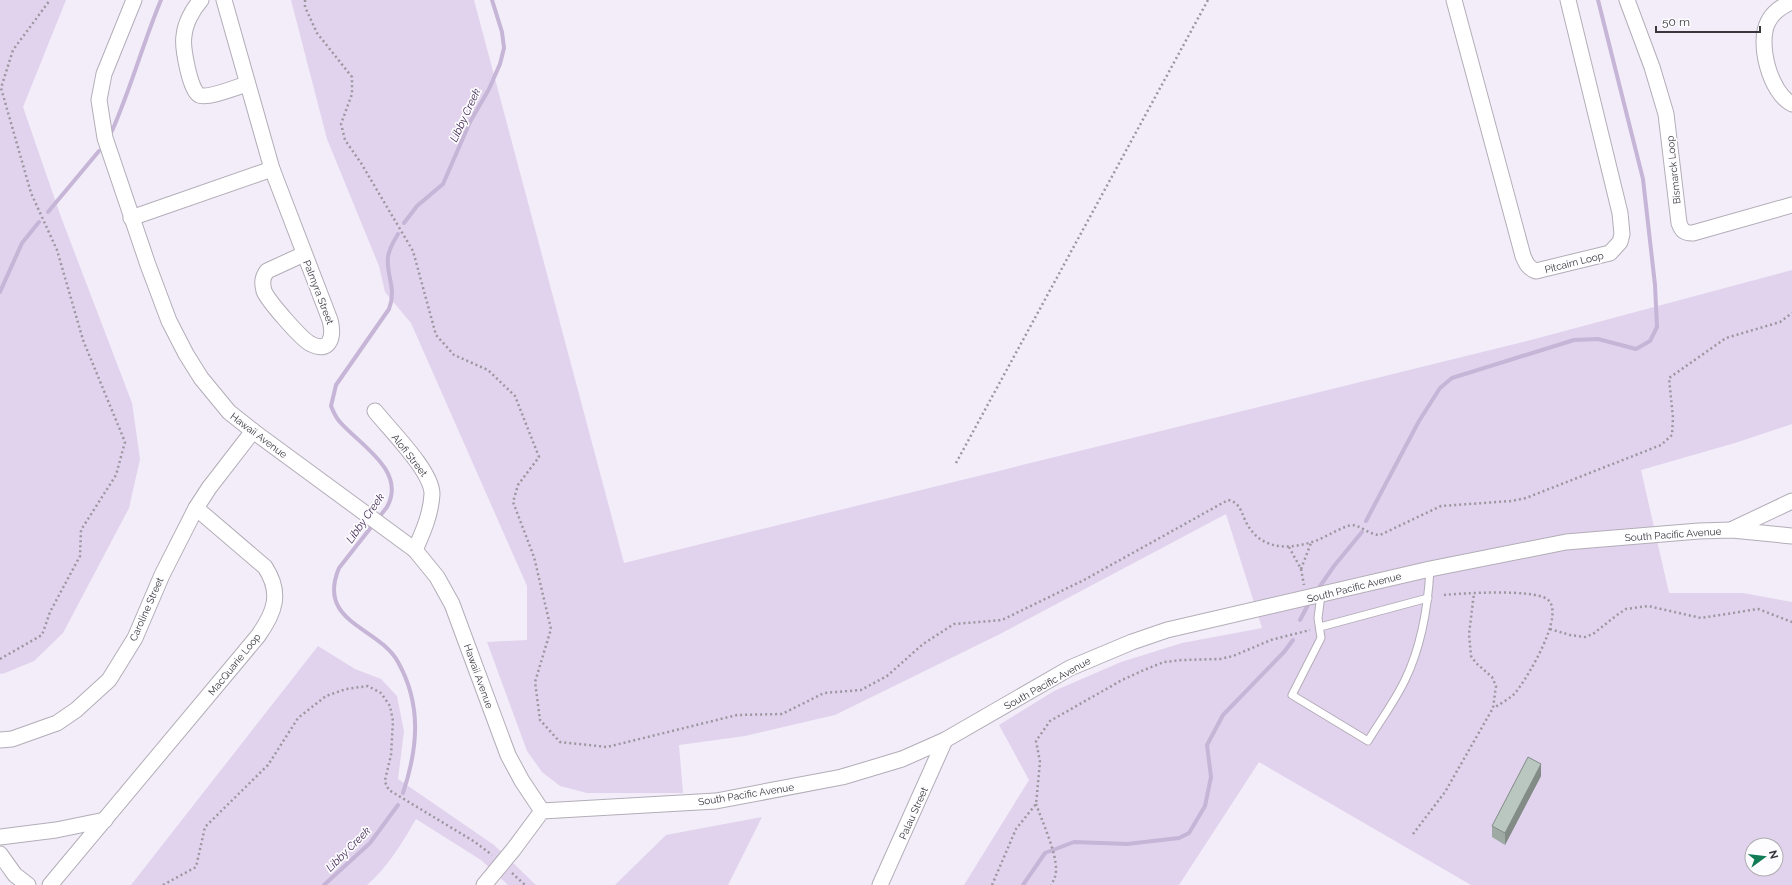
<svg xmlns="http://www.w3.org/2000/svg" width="1792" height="885" viewBox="0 0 1792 885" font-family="Raleway,sans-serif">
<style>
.green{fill:#e1d3ed;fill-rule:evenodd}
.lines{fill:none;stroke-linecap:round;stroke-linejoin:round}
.stream{stroke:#c6b5d6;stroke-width:4}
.service-casing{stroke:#b3adb8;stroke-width:9}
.minor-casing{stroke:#b3adb8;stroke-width:17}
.path{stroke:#9b979f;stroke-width:2.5;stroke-dasharray:2 3;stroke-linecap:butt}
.service{stroke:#fff;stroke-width:7}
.minor{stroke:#fff;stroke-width:15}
.wall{fill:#a0aaa5}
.shaded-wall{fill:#828b86}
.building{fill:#bac6c0;stroke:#828b86}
.labels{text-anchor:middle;stroke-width:3.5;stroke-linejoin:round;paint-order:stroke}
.street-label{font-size:10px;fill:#39373b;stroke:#fdfcfe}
.water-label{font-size:11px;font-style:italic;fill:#422955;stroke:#fdfcfe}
</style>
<rect width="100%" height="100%" fill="#f2edf8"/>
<!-- green -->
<g class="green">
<polygon points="0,0 66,0 23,107 61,217 132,403 140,459 129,508 63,633 34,661 5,673 0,674"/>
<path d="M291,0H474L624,563L1531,340L1792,270V424L1735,443L1641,470L1669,593H1743L1792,602V885H1471L1259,762L1179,885H964L1029,780L999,725L1054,691L1121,662L1182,643L1262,628L1226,514L1000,634L835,715L745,736L679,745L683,793H587L560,786L542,772L527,751L487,642L527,640V586L411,323L385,292L379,266L327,139ZM1752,845H1776V869H1752Z"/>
<path d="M318,646L355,669L381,679L397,696L404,731L398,779L494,845L536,885H508L481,860L416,819C402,843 388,867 367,885H131Z"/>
<polygon points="762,817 728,885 615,885 666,835"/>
</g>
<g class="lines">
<!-- stream -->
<g class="stream">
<path d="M112,131C131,88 143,43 161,0"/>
<polyline points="48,212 99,151"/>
<polyline points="404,223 417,206 443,184 470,122 489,89 500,64 504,48 502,32 492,0"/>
<path d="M398,234C394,241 389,248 388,257C386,276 397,288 389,309L336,385L331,406C333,411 336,418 340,422C360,445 407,471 387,507L339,568C316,623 378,626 398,662C422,705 418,748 403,793"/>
<polyline points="0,292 22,243 39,222"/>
<polyline points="1366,521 1419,421 1440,388 1452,378 1574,340 1598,339 1636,349 1650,341 1657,327 1655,285 1643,179 1598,0"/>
<polyline points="1316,592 1334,566 1362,532"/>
<polyline points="1300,620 1310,601"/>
<polyline points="324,885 370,843 398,805"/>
<polyline points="1023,885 1045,853 1074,842 1127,844 1179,838 1189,833 1205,806 1211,777 1207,745 1223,715 1284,652 1293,640"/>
</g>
<defs>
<g id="service">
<path d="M1321,595L1318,618L1321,638L1292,695L1368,741C1380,721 1395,701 1405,680C1422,645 1428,607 1430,569"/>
<polyline points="1320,627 1428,598"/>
</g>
<g id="minor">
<polyline points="134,0 104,74 99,100 105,138 148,265 169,321 186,354 201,378 229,412 253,431 415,550 437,577 452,604 508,755 522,781 542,811"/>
<path d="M201,0C192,10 185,24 184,36C182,46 190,91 199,95C207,99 237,87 247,84"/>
<path d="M224,0L272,169L330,320C334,335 331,354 311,344C302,340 268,301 264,291C262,283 262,278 267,271L304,254"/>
<path d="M1454,0L1523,256C1526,263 1528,268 1536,271L1610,253L1620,242L1622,234L1620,213L1568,0"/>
<path d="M1627,0L1652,67L1666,114L1679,223C1682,231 1684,233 1693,233L1792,205"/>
<path d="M1791,2C1781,7 1773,12 1768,22C1757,43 1770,93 1792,104"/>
<polyline points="131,218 272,169"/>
<path d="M375,411C390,430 432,471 432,494C431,514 423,532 415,550"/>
<polyline points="1733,529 1792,501"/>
<polyline points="0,740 12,739 57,723 76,710 109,680 135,638 162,575 196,508 209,488 253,431"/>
<polyline points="0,837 56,830 105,820"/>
<polyline points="0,854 15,875 28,885"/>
<path d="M50,885L258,636C275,612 282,593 265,567L196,508"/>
<polyline points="484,885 513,850 542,811 716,801 842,777 902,759 945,740 1070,668 1132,642 1167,630 1430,569 1566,542 1699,531 1732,530 1792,536"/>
<polyline points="880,885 945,740"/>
</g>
</defs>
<!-- service casing -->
<use href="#service" class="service-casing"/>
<!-- minor casing -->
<use href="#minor" class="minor-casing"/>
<!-- path -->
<g class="path">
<path d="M305,0V7L317,33L352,77V94L341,124L345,140L361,163L413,251L436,335L454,355L488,370L515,396L539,457L518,485L513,502L534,557L551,629L535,682L540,720L560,742L607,747L737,715L782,714L824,693L861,690L887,676L923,644L954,624L1002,620L1084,580L1228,500C1239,502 1241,511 1245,520C1258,548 1284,551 1312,542C1325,538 1337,529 1351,525C1361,525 1369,535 1380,535L1441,506L1511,501L1526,498L1661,445L1672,435L1673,418L1669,378L1726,338L1780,322L1792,313"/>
<polyline points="956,463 1208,0"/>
<polyline points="1289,547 1301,569 1304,585"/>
<polyline points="1301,569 1311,543"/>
<path d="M1444,595C1463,593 1533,589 1547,599C1567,613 1527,678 1516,692C1510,699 1501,703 1494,708"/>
<polyline points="1550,629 1570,635 1585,637 1593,634 1617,615 1626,609 1648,606 1701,618 1758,609 1792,622"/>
<polyline points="0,659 42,635 50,612 80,556 81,530 116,475 125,442 83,340 57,250 31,193 1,88 13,50 50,0"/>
<path d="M1036,804C1042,821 1057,854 1056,870C1056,876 1054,880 1051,885"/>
<polyline points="1413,834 1445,792 1493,708 1496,686 1492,677 1476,663 1471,656 1469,634 1474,593"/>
<polyline points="512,873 525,885"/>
<polyline points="163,885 196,867 205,827 268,765 298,718 326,696 346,689 368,686 381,693 390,706 393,721 391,755 385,780 386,785 389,790 475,842 492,855"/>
<polyline points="992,885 1016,829 1036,804 1040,762 1036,741 1050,721 1122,680 1144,670 1164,662 1182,660 1220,659 1233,656 1271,640 1310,630"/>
</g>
<!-- service -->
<use href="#service" class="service"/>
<!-- minor -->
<use href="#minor" class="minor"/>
</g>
<!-- wall -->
<polygon class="wall" points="1541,776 1505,845 1492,837 1492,826"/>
<!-- shaded-wall -->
<polygon class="shaded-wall" points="1541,764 1541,776 1505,845 1505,833"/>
<!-- building -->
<polygon class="building" points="1528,757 1541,764 1505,833 1492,826"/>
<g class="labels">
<!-- street labels -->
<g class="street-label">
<text transform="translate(1673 170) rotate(-96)" y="4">Bismarck Loop</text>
<text transform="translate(1574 262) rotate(-14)" y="4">Pitcairn Loop</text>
<text transform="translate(319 292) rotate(69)" y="4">Palmyra Street</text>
<text transform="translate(259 435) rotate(37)" y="4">Hawaii Avenue</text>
<text transform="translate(410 455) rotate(52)" y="4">Alofi Street</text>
<text transform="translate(1673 534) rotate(-4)" y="4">South Pacific Avenue</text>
<text transform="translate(1354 587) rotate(-14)" y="4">South Pacific Avenue</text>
<text transform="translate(146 609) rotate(-66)" y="4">Caroline Street</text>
<text transform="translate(234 664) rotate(-51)" y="4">MacQuarie Loop</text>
<text transform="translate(479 676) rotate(70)" y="4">Hawaii Avenue</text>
<text transform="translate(1047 683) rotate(-29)" y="4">South Pacific Avenue</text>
<text transform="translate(746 794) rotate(-9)" y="4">South Pacific Avenue</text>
<text transform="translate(913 813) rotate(-66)" y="4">Palau Street</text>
</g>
<!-- water labels -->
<g class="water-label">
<text transform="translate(465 115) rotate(-65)" y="4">Libby Creek</text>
<text transform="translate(365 518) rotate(-55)" y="4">Libby Creek</text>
<text transform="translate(348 849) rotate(-45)" y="4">Libby Creek</text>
</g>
</g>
<!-- north arrow -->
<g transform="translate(1764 857) rotate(75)"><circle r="19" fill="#fdfcfe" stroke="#afadb0"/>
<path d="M0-3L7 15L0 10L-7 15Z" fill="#117b56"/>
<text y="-6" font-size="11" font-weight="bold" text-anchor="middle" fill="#39373b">N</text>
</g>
<!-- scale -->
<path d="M1656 26v6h104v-6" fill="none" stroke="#39373b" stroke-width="2"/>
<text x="1662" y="26" font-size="12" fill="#39373b" stroke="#fdfcfe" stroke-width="3" paint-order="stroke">50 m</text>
</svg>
